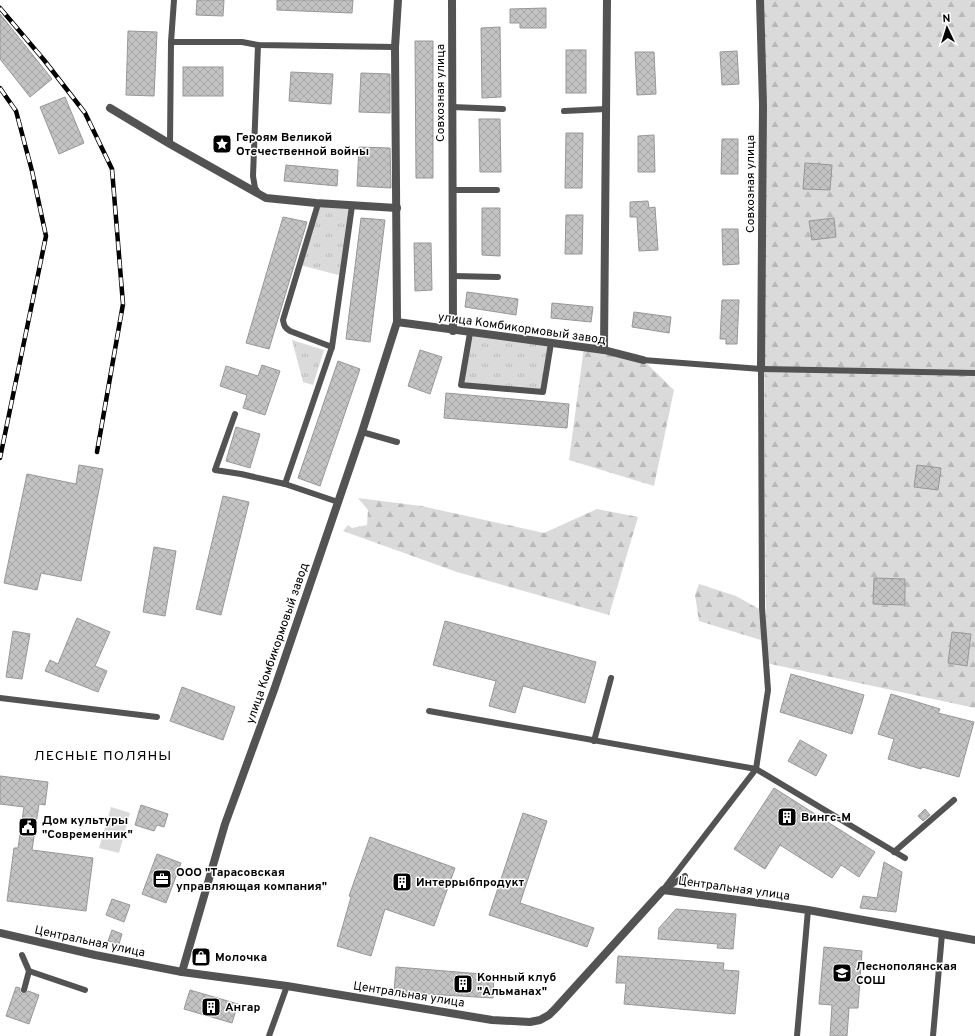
<svg xmlns="http://www.w3.org/2000/svg" width="975" height="1036" viewBox="0 0 975 1036" font-family="Overpass,sans-serif">
<style>
.grass{fill:#dadada}
.forest{fill:url(#forest-firs)}
.park{fill:url(#park-tufts)}
.building{fill:url(#building-cross-hatch);stroke:#979797}
.lines{fill:none;stroke-linecap:round;stroke-linejoin:round}
.service{stroke:#535353;stroke-width:6}
.minor{stroke:#535353;stroke-width:8}
.tertiary{stroke:#535353;stroke-width:8}
.rail-casing{stroke:#000;stroke-width:4.5}
.rail{stroke:#fff;stroke-width:3;stroke-dasharray:9;stroke-linecap:butt}
.labels{text-anchor:middle;stroke-width:3;stroke-linejoin:round;paint-order:stroke}
.street-label{font-size:12px;fill:#000;stroke:#fff}
.poi-label{font-size:12px;font-weight:bold;fill:#000;stroke:#fff;text-anchor:start}
.quarter-label{font-size:14px;letter-spacing:1px;fill:#000;stroke:#fff}
</style>
<defs>
<pattern id="forest-firs" width="22" height="20" patternUnits="userSpaceOnUse"><rect width="22" height="20" fill="#dadada"/><path d="M5 1l3.5 6h-7zM16 11l3.5 6h-7z" fill="#b9b9b9"/></pattern>
<pattern id="park-tufts" width="24" height="20" patternUnits="userSpaceOnUse"><rect width="24" height="20" fill="#dadada"/><path d="M3 7l-1-3M5 7V3M7 7l1-3M15 17l-1-3M17 17v-4M19 17l1-3" fill="none" stroke="#b9b9b9"/></pattern>
<pattern id="building-cross-hatch" width="8" height="8" patternUnits="userSpaceOnUse"><rect width="8" height="8" fill="#c3c3c3"/><path d="M0 0l8 8M0 8l8-8" fill="none" stroke="#a6a6a6"/></pattern>
</defs>
<rect width="100%" height="100%" fill="#fff"/>
<!-- grass -->
<polygon class="grass" points="111,807 130,813 119,853 99,848"/>
<!-- forest -->
<g class="forest">
<polygon points="764,0 975,0 975,708 766,663 763,105"/>
<polygon points="584,347 643,360 674,390 654,486 569,460"/>
<polygon points="358,498 421,506 544,533 597,509 638,517 609,615 457,572 343,531 348,525 352,528 367,525 368,510"/>
<polygon points="699,584 736,596 759,609 764,641 699,621 695,595"/>
</g>
<!-- park -->
<g class="park">
<polygon points="318,204 352,206 342,276 300,265"/>
<polygon points="470,333 551,343 543,392 461,385"/>
<polygon points="292,340 324,350 313,385 303,382"/>
</g>
<!-- building -->
<g class="building">
<polygon points="197,0 224,0 223,16 196,15"/>
<polygon points="277,0 353,0 352,13 277,10"/>
<polygon points="546,8 546,28 520,28 520,23 510,23 510,9"/>
<polygon points="0,14 52,79 30,97 0,59"/>
<polygon points="500,27 501,97 482,98 481,28"/>
<polygon points="128,31 157,32 154,96 126,95"/>
<polygon points="415,41 433,41 433,178 416,178"/>
<rect x="566" y="50" width="20" height="43"/>
<polygon points="737,51 739,84 722,85 720,52"/>
<polygon points="635,52 654,52 656,94 637,95"/>
<rect x="183" y="67" width="40" height="29"/>
<polygon points="291,72 333,74 331,104 289,101"/>
<polygon points="361,73 390,74 390,113 359,112"/>
<polygon points="65,97 84,143 59,154 40,107"/>
<polygon points="479,119 500,119 501,172 480,172"/>
<polygon points="566,133 583,133 582,188 565,188"/>
<polygon points="654,135 655,172 638,172 638,136"/>
<polygon points="722,139 738,139 738,174 721,174"/>
<polygon points="359,147 390,148 391,188 357,186"/>
<polygon points="805,163 832,165 830,190 803,189"/>
<polygon points="286,165 338,170 337,186 284,181"/>
<polygon points="648,201 649,208 655,207 658,250 639,251 637,217 630,217 630,202"/>
<polygon points="482,208 500,208 500,256 482,255"/>
<polygon points="566,215 583,215 582,254 565,254"/>
<polygon points="283,217 307,222 269,349 246,343"/>
<polygon points="361,218 385,220 370,342 346,339"/>
<polygon points="834,218 836,237 812,240 809,221"/>
<polygon points="722,229 738,229 739,264 723,265"/>
<polygon points="414,243 431,243 432,290 415,291"/>
<polygon points="467,292 518,299 516,315 465,307"/>
<polygon points="722,300 739,300 737,344 726,344 726,339 720,339"/>
<polygon points="552,303 593,307 591,322 551,318"/>
<polygon points="634,312 671,317 669,333 632,327"/>
<polygon points="420,350 442,357 430,394 408,386"/>
<polygon points="338,361 360,369 320,486 298,478"/>
<polygon points="262,365 280,371 265,415 243,408 247,395 220,386 226,366 258,376"/>
<polygon points="446,393 569,404 567,428 444,418"/>
<polygon points="236,427 260,434 250,468 226,461"/>
<polygon points="79,465 103,469 81,581 41,573 37,590 4,583 27,474 76,484"/>
<polygon points="917,465 941,468 938,490 914,487"/>
<polygon points="223,496 249,502 221,615 196,609"/>
<polygon points="154,547 176,551 165,616 143,612"/>
<polygon points="874,578 905,579 905,605 873,604"/>
<polygon points="77,618 110,632 95,666 107,671 98,692 45,671 50,660 58,664"/>
<polygon points="445,621 596,662 585,703 523,686 515,713 489,706 496,681 433,665"/>
<polygon points="13,631 30,634 22,679 6,677"/>
<polygon points="952,632 971,634 967,666 948,663"/>
<polygon points="791,674 864,695 852,734 780,712"/>
<polygon points="182,687 235,707 223,740 170,721"/>
<polygon points="891,694 940,709 938,713 974,722 959,777 922,767 921,769 888,759 894,739 878,734"/>
<polygon points="800,740 827,755 816,776 788,761"/>
<polygon points="0,776 48,782 45,805 39,804 32,850 93,858 86,911 7,901 14,848 18,848 24,807 0,804"/>
<polygon points="774,788 875,852 859,877 841,865 832,878 780,845 765,869 734,849"/>
<polygon points="141,805 168,814 164,827 157,825 154,831 135,825"/>
<polygon points="925,809 930,815 923,821 918,816"/>
<polygon points="523,813 547,821 520,903 594,928 587,947 489,915"/>
<polygon points="370,837 455,868 434,926 385,909 371,956 337,946 351,897 349,896"/>
<polygon points="157,854 181,863 166,903 142,894"/>
<polygon points="884,862 902,872 896,912 860,908 863,896 877,898"/>
<polygon points="112,899 130,905 124,922 106,915"/>
<polygon points="676,909 736,914 733,949 717,948 718,944 658,939 659,928"/>
<polygon points="112,930 122,934 119,944 108,941"/>
<polygon points="824,947 862,951 858,1008 849,1008 847,1036 830,1036 832,1005 819,1004"/>
<polygon points="618,956 724,963 723,970 739,971 735,1014 624,1004 626,983 616,983"/>
<polygon points="396,967 494,975 493,998 394,992"/>
<polygon points="16,987 20,988 20,992 22,994 26,994 28,991 39,995 29,1024 6,1016"/>
<polygon points="190,990 238,1004 232,1023 184,1009"/>
</g>
<g class="lines">
<!-- service -->
<g class="service">
<polyline points="174,0 171,42 242,42 258,45 395,47"/>
<polyline points="258,45 253,176 255,188 259,194"/>
<polyline points="452,107 503,109"/>
<polyline points="564,111 606,109"/>
<polyline points="170,144 171,42"/>
<polyline points="452,190 497,190"/>
<polyline points="453,276 498,277"/>
<polyline points="470,333 461,385 543,392 551,343"/>
<polyline points="332,347 352,206"/>
<polyline points="643,360 761,369 975,373"/>
<polyline points="235,414 215,470 241,474 285,484 338,502"/>
<polyline points="362,432 397,442"/>
<path d="M285,484L332,347L290,331C285,328 284,326 283,320L318,204"/>
<polyline points="0,698 157,717"/>
<polyline points="429,711 756,769 905,858"/>
<polyline points="594,741 611,678"/>
<polyline points="894,852 954,800"/>
<polyline points="668,887 685,876"/>
<polyline points="663,890 756,769 768,690 762,608 761,369"/>
<polyline points="22,955 29,971 24,990"/>
<polyline points="29,971 85,990"/>
<polyline points="269,1036 287,986"/>
<polyline points="797,1036 808,910"/>
<polyline points="933,1036 942,934"/>
</g>
<!-- minor -->
<g class="minor">
<polyline points="398,0 395,47 397,322 362,432 274,690 225,824 182,972 287,986 492,1020 530,1022 540,1020 549,1015 556,1008 663,890 753,902 808,910 975,940"/>
<polyline points="452,0 453,331"/>
<polyline points="760,0 763,105 761,369"/>
<polyline points="110,108 170,144 266,198 316,203 397,208"/>
<polyline points="397,322 604,350 643,360"/>
<polyline points="604,350 607,0"/>
</g>
<!-- tertiary -->
<polyline class="tertiary" points="0,933 95,955 182,972"/>
<defs>
<g id="rail">
<polyline points="0,8 44,60 85,113 112,169 123,304 97,452"/>
<polyline points="0,88 16,111 32,171 46,236 0,458"/>
</g>
</defs>
<!-- rail casing -->
<use href="#rail" class="rail-casing"/>
<!-- rail -->
<use href="#rail" class="rail"/>
</g>
<!-- icons -->
<defs>
<symbol id="sight-square" viewBox="-11 -11 22 22"><rect x="-9" y="-9" width="18" height="18" rx="4" fill="#000" stroke="#fff"/><path d="M0-6L1.8-2.2L6-1.7L2.9 1.2L3.7 5.4L0 3.3L-3.7 5.4L-2.9 1.2L-6-1.7L-1.8-2.2Z" fill="#fff"/></symbol>
<symbol id="building-square" viewBox="-11 -11 22 22"><rect x="-9" y="-9" width="18" height="18" rx="4" fill="#000" stroke="#fff"/><path d="M-4-6H4V6H1V3H-1V6H-4ZM-2.5-4.3h1.7v1.8h-1.7ZM.8-4.3h1.7v1.8H.8ZM-2.5-1h1.7V.8h-1.7ZM.8-1h1.7V.8H.8Z" fill="#fff"/></symbol>
<symbol id="civic-square" viewBox="-11 -11 22 22"><rect x="-9" y="-9" width="18" height="18" rx="4" fill="#000" stroke="#fff"/><path d="M-.6-6.5H3V-4.5H.6V-3L4-1V1h2V6H-6V1h2V-1L-.6-3ZM-1.2 2.5V6h2.4V2.5Z" fill="#fff"/></symbol>
<symbol id="office-square" viewBox="-11 -11 22 22"><rect x="-9" y="-9" width="18" height="18" rx="4" fill="#000" stroke="#fff"/><path d="M-6-3h4V-5.5h4V-3h4V5H-6ZM-1-4.5V-3h2v-1.5ZM-6 0V1H6V0Z" fill="#fff"/></symbol>
<symbol id="shop-square" viewBox="-11 -11 22 22"><rect x="-9" y="-9" width="18" height="18" rx="4" fill="#000" stroke="#fff"/><path d="M-5-2.5h2.3a2.7 3.5 0 0 1 5.4 0H5L5.5 6h-11ZM-1.5-2.5h3a1.5 2.3 0 0 0-3 0Z" fill="#fff"/></symbol>
<symbol id="school-square" viewBox="-11 -11 22 22"><rect x="-9" y="-9" width="18" height="18" rx="4" fill="#000" stroke="#fff"/><path d="M0-5L7-2L0 1L-7-2ZM-4 1L0 2.5L4 1V4Q0 6-4 4Z" fill="#fff"/></symbol>
</defs>
<g fill-rule="evenodd">
<use href="#sight-square" x="211" y="133" width="22" height="22"/>
<use href="#building-square" x="776" y="806" width="22" height="22"/>
<use href="#civic-square" x="17" y="816" width="22" height="22"/>
<use href="#office-square" x="151" y="868" width="22" height="22"/>
<use href="#building-square" x="391" y="871" width="22" height="22"/>
<use href="#shop-square" x="190" y="946" width="22" height="22"/>
<use href="#school-square" x="831" y="962" width="22" height="22"/>
<use href="#building-square" x="452" y="973" width="22" height="22"/>
<use href="#building-square" x="200" y="996" width="22" height="22"/>
</g>
<g class="labels">
<!-- street labels -->
<g class="street-label">
<text transform="translate(440 93) rotate(-90)" y="4">Совхозная улица</text>
<text transform="translate(750 184) rotate(-90)" y="4">Совхозная улица</text>
<text transform="translate(522 328) rotate(8)" y="4">улица Комбикормовый завод</text>
<text transform="translate(277 643) rotate(-71)" y="4">улица Комбикормовый завод</text>
<text transform="translate(734 888) rotate(8)" y="4">Центральная улица</text>
<text transform="translate(90 941) rotate(12)" y="4">Центральная улица</text>
<text transform="translate(409 994) rotate(9)" y="4">Центральная улица</text>
</g>
<!-- poi labels -->
<g class="poi-label">
<text x="236" y="141">Героям Великой<tspan x="236" dy="14">Отечественной войны</tspan></text>
<text x="801" y="821">Вингс-М</text>
<text x="42" y="824">Дом культуры<tspan x="42" dy="14">"Современник"</tspan></text>
<text x="176" y="876">ООО "Тарасовская<tspan x="176" dy="14">управляющая компания"</tspan></text>
<text x="416" y="886">Интеррыбпродукт</text>
<text x="215" y="961">Молочка</text>
<text x="856" y="970">Леснополянская<tspan x="856" dy="14">СОШ</tspan></text>
<text x="477" y="981">Конный клуб<tspan x="477" dy="14">"Альманах"</tspan></text>
<text x="225" y="1011">Ангар</text>
</g>
<!-- quarter labels -->
<g class="quarter-label">
<text x="103" y="760">ЛЕСНЫЕ ПОЛЯНЫ</text>
</g>
</g>
<!-- north arrow -->
<g transform="translate(947 28) rotate(356)" stroke="#ffffff" stroke-width="3" paint-order="stroke">
<path d="M0-3L7 15L0 10L-7 15Z" fill="#000000"/>
<text y="-6" font-size="11" font-weight="bold" text-anchor="middle" fill="#000000">N</text>
</g>
</svg>
